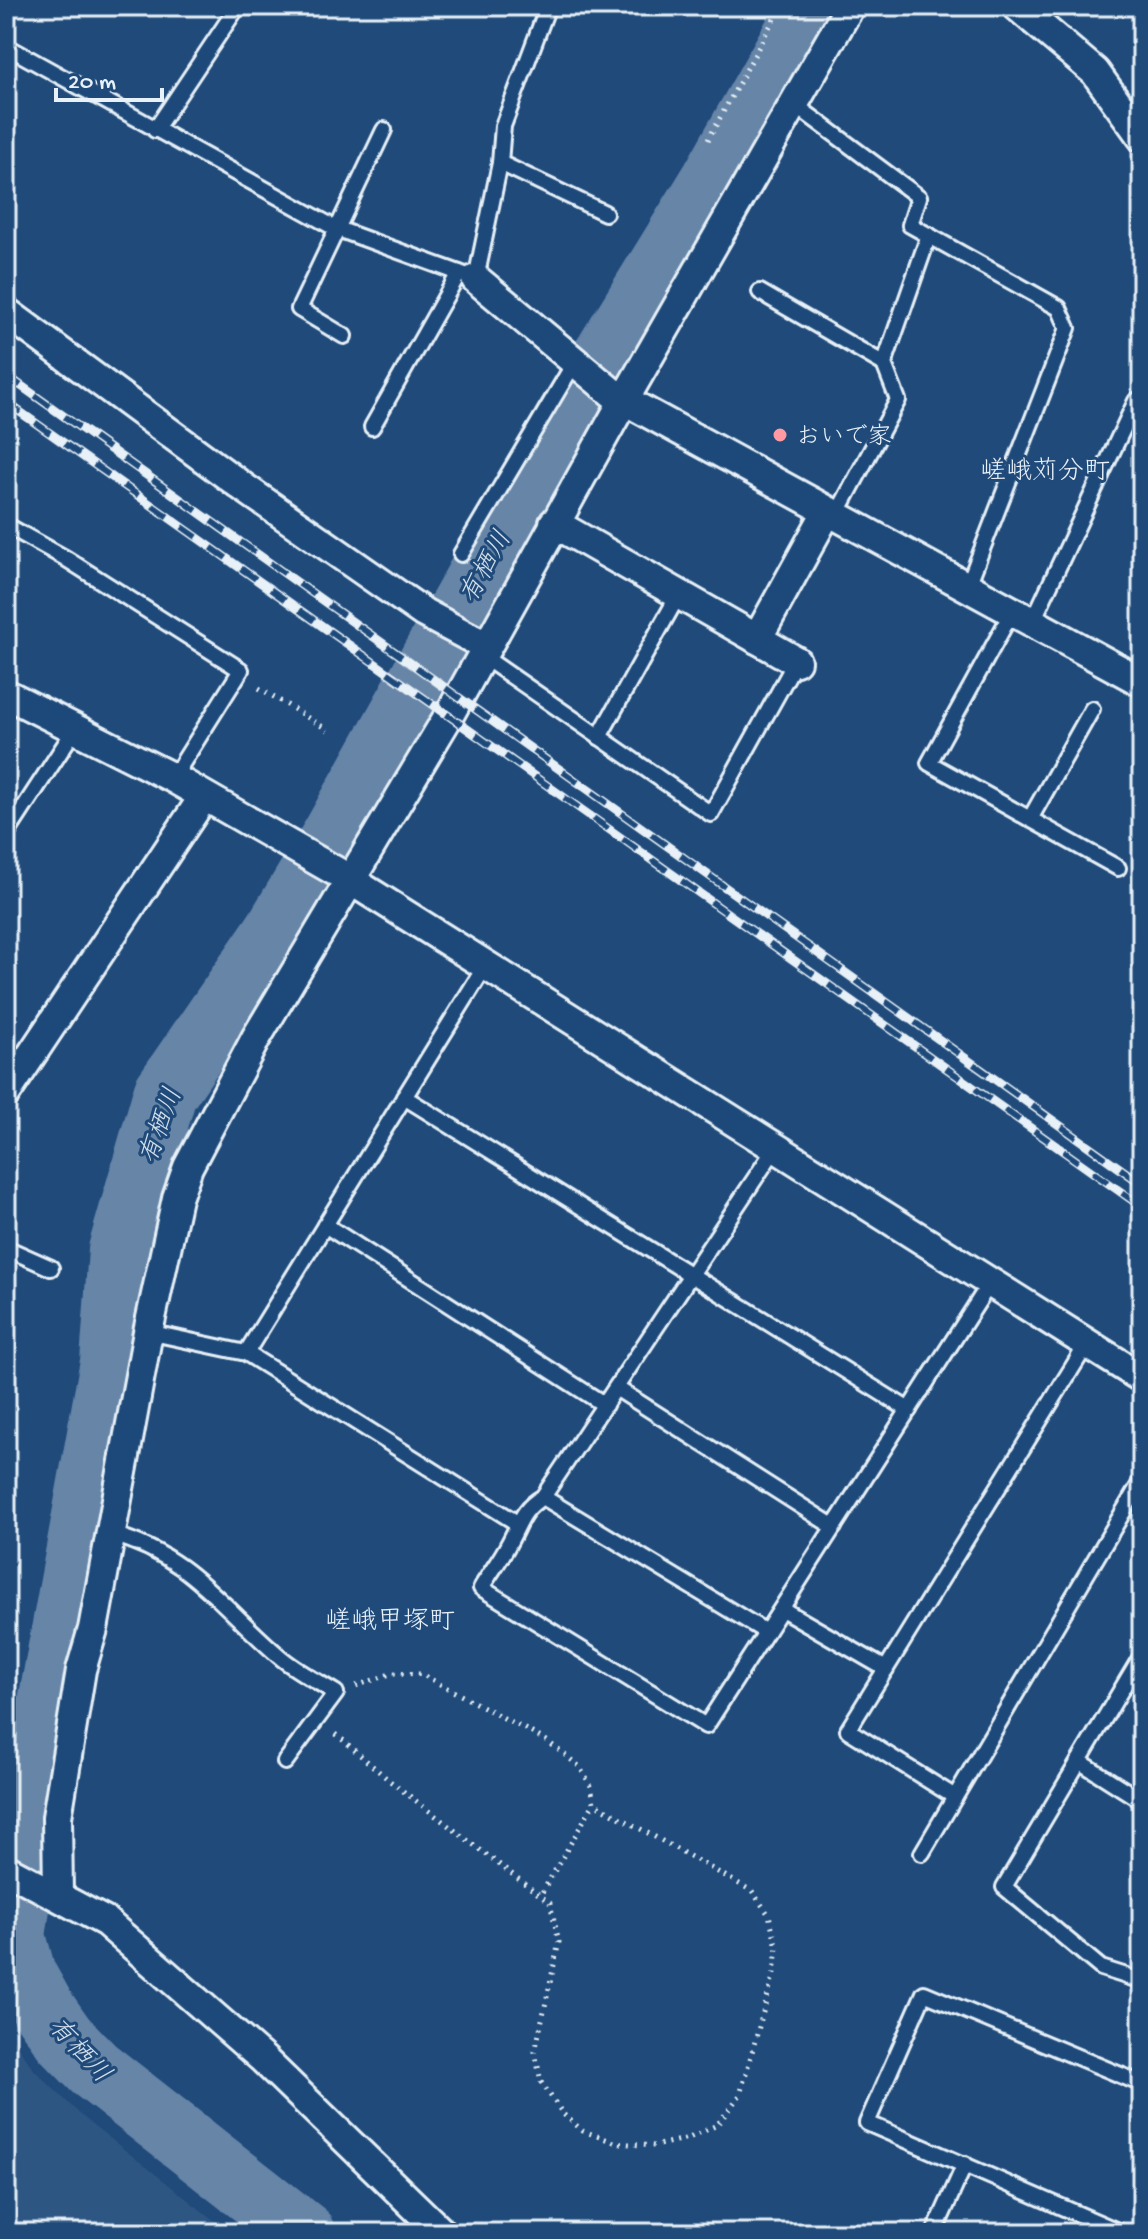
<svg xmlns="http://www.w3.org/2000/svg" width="1148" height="2239" viewBox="0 0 1148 2239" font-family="'Gochi Hand','Klee One',sans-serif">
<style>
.built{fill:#2e5683}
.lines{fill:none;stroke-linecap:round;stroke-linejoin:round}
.river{stroke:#6685a7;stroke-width:64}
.lane-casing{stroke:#e8f1f8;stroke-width:20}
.street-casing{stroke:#e8f1f8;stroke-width:34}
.path{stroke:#e8f1f8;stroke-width:5;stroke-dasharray:2 6;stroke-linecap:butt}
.lane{stroke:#1f4a7a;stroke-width:14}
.street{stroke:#1f4a7a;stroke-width:28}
.rail-casing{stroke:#e8f1f8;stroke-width:9}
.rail{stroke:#1f4a7a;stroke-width:6;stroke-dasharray:18;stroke-linecap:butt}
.poi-dot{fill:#ff9aa2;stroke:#1f4a7a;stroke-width:3}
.labels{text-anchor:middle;stroke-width:6;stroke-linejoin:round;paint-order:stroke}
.poi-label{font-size:24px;fill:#e8f1f8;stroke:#1f4a7a;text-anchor:start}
.neighbourhood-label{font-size:26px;fill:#e8f1f8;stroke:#1f4a7a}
.water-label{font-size:26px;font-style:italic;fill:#d4e1ec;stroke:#1f4a7a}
</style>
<rect width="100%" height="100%" fill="#1f4a7a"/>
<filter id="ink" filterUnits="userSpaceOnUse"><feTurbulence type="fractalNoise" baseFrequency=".0125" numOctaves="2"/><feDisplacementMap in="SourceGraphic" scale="16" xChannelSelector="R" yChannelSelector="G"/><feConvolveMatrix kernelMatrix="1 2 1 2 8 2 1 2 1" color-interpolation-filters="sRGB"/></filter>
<g filter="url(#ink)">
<!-- built -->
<polygon class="built" points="6,2030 35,2071 83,2117 230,2233 6,2233"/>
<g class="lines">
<!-- river -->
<polyline class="river" points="303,2233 94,2069 64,2038 43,2008 24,1974 14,1936 37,1774 112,1362 120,1250 165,1093 275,933 334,835 566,419 713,180 811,6"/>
<defs>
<g id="lane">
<polyline points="6,46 335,228 476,279 500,163 503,126 548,6"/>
<polyline points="794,104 919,197 910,225 1059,308 1068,328 967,588"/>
<polyline points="155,130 238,6"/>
<polyline points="500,163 605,213"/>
<polyline points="760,292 884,364"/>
<polyline points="344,336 299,309 384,130"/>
<polyline points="372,427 459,273"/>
<polyline points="836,516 898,400 884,364 929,235"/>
<polyline points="6,525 65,558 241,670 173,778"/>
<polyline points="461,554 576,360"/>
<polyline points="1012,612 929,763 1118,868"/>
<polyline points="1032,623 1136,401 1142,398"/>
<polyline points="481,655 711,814 796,661"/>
<polyline points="599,737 679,594"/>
<polyline points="1030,819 1092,709"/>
<polyline points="6,835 75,729"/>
<polyline points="404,1097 909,1410"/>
<path d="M776,1147L543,1497C522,1509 520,1523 509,1543C501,1559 490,1573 481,1588L706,1726L990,1283"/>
<polyline points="325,1225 605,1405"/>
<polyline points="6,1248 51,1268"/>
<polyline points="148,1332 246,1353 517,1523"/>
<polyline points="246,1353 486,965"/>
<polyline points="616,1388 834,1527"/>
<polyline points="543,1497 766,1632"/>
<path d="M111,1534C187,1554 221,1606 279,1656C296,1671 317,1681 336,1693L285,1762"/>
<polyline points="782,1609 886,1669"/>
<polyline points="1142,1655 1004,1887 1101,1968 1142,1981"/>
<polyline points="1079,1761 1142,1801"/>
<polyline points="955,1797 848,1730 1087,1344"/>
<polyline points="922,1853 1142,1480"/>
<polyline points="934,2233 965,2164"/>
<polyline points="1122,2233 867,2123 924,1993 1142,2084"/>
</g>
<g id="street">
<polyline points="1017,6 1095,72 1142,137"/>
<polyline points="476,279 615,395 1142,682"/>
<polyline points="6,312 243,487 424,613 486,646"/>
<polyline points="554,523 796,661"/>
<polyline points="757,639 827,512"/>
<polyline points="6,694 173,778 344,876 1142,1378"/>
<polyline points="6,1093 203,798"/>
<polyline points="6,1869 106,1922 263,2059 442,2233"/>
<polyline points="58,1894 57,1817 81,1670 93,1629 148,1332 177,1198 188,1167 256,1038 448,717 624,400 850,6"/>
</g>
</defs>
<!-- lane casing -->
<use href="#lane" class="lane-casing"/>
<!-- street casing -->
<use href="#street" class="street-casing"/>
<!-- path -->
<g class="path">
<polyline points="708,140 781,6"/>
<polyline points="259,688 328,730"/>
<polyline points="356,1686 393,1673 421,1674 547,1741 579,1766 591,1786 594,1803 540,1896"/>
<polyline points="336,1734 390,1781 550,1903 559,1942 535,2052 541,2082 563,2114 583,2131 617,2143 654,2146 689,2138 717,2125 740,2095 774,1973 777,1947 769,1915 752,1891 594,1803"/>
</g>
<!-- lane -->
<use href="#lane" class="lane"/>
<!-- street -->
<use href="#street" class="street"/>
<defs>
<g id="rail">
<polyline points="6,375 1142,1184"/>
<polyline points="6,402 1142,1207"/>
</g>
</defs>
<!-- rail casing -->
<use href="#rail" class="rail-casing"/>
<!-- rail -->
<use href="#rail" class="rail"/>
</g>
</g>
<!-- markers -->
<circle class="poi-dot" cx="780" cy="435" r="8"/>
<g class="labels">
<!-- poi labels -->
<g class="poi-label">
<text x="796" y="443">おいで家</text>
</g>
<!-- neighbourhood labels -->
<g class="neighbourhood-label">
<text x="1045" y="478">嵯峨苅分町</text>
<text x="390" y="1628">嵯峨甲塚町</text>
</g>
<!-- water labels -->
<g class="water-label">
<text transform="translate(484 566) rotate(-61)" y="9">有栖川</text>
<text transform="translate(159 1125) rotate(-70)" y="9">有栖川</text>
<text transform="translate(81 2049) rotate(47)" y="9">有栖川</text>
</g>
</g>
<!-- margin -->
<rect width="1148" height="2239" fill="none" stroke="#1f4a7a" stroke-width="32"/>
<rect x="16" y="16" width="1116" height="2207" fill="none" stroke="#e8f1f8" stroke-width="3" filter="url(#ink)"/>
<!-- scale -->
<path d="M56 88v12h106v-12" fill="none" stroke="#e8f1f8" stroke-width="4"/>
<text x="68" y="88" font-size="24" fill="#e8f1f8" stroke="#1f4a7a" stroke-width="6" paint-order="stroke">20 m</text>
</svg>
